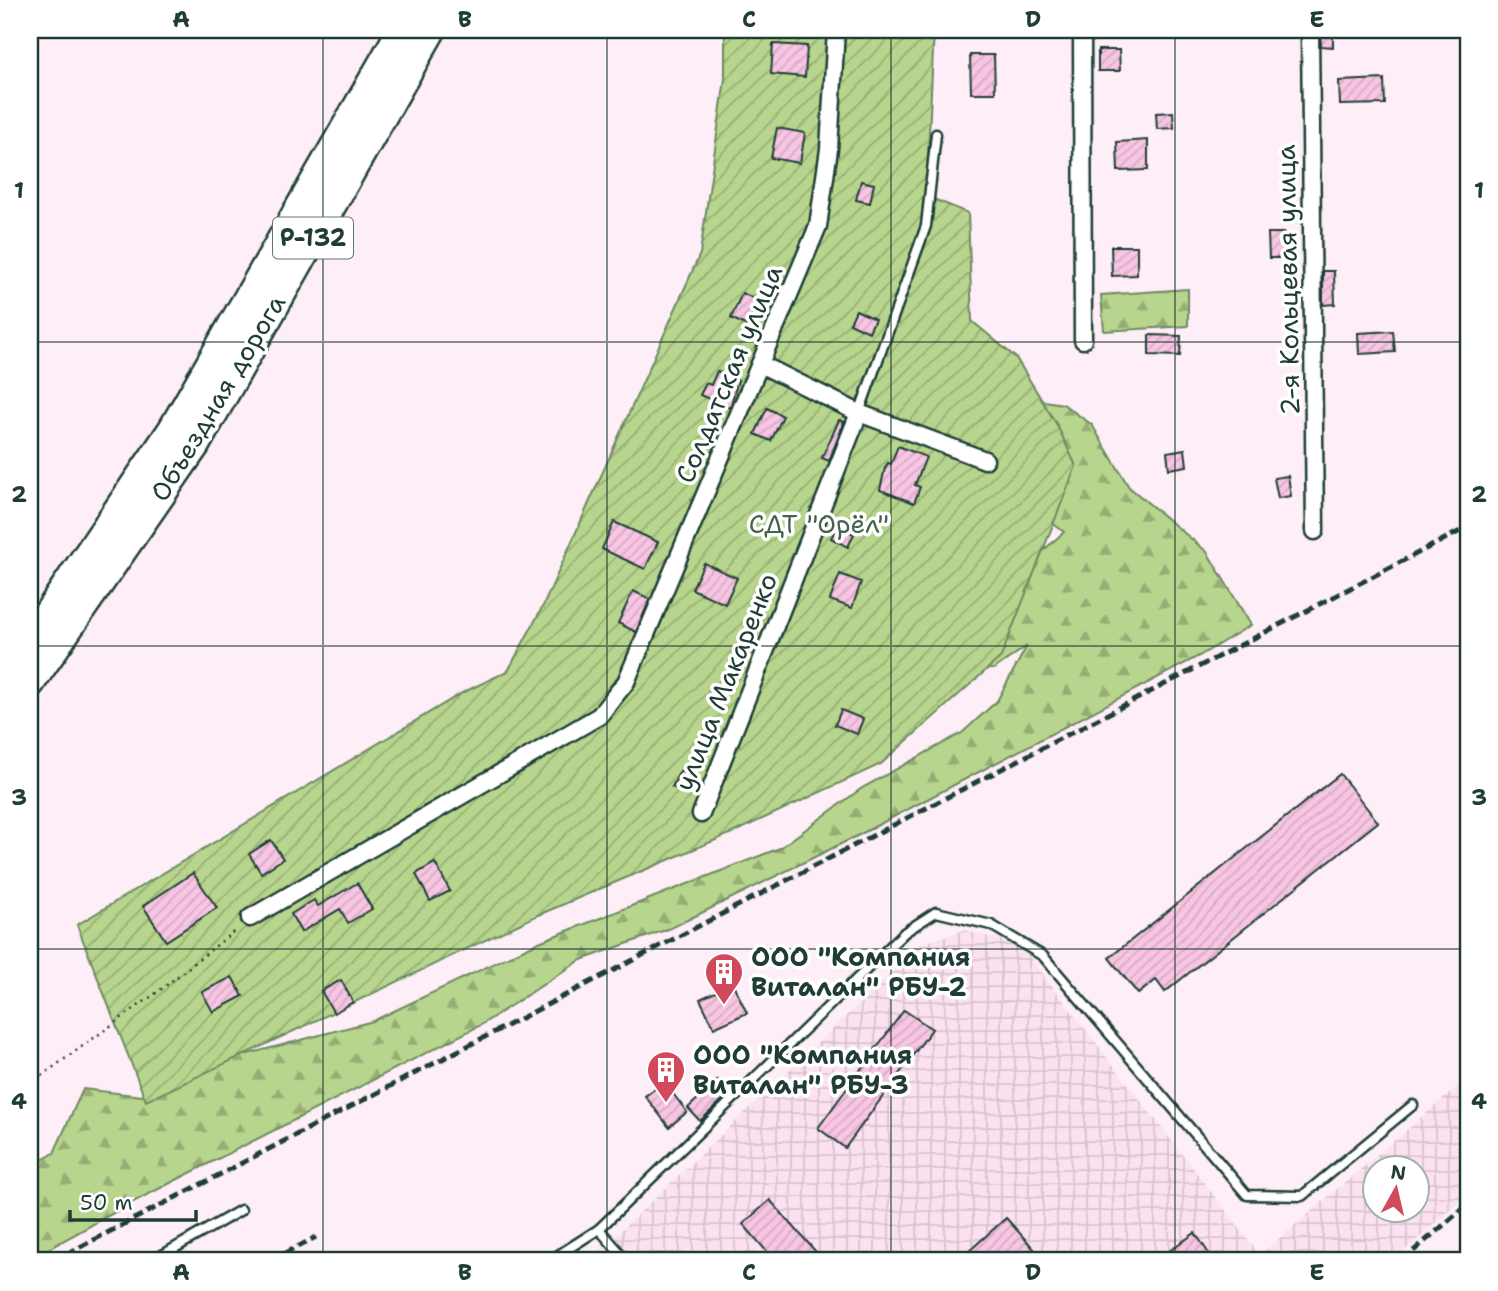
<svg xmlns="http://www.w3.org/2000/svg" width="1498" height="1291" viewBox="0 0 1498 1291" font-family="'Shantell Sans',sans-serif">
<style>
.industrial{fill:url(#industrial-grid);fill-rule:evenodd}
.forest{fill:url(#forest-firs);stroke:#6c8960;stroke-width:2}
.garden{fill:url(#garden-furrows);stroke:#6c8960;stroke-width:2}
.building{fill:url(#building-hatch);stroke:#1f3d34;stroke-width:2}
.lines{fill:none;stroke-linecap:round;stroke-linejoin:round}
.lane-casing{stroke:#1f3d34;stroke-width:13}
.street-casing{stroke:#1f3d34;stroke-width:21}
.highway-casing{stroke:#1f3d34;stroke-width:33}
.path{stroke:#1f3d34;stroke-width:2.5;stroke-dasharray:2 5;stroke-linecap:butt}
.lane{stroke:#fff;stroke-width:8}
.street{stroke:#fff;stroke-width:16}
.highway{stroke:#fff;stroke-width:28}
.rail{stroke:#1f3d34;stroke-width:5;stroke-dasharray:10 5;stroke-linecap:butt}
.grid{fill:none;stroke:#1f3d34;stroke-width:2;stroke-opacity:0.55}
.labels{text-anchor:middle;stroke-width:7;stroke-linejoin:round;paint-order:stroke}
.shield{fill:#fff;stroke:#627771;stroke-width:2}
.shield-label{font-size:24px;font-weight:bold;fill:#1f3d34}
.street-label{font-size:26px;fill:#1f3d34;stroke:#fff}
.park-label{font-size:26px;fill:#45634a;stroke:#fff}
.poi-label{font-size:26px;font-weight:bold;fill:#1f3d34;stroke:#fff;text-anchor:start}
.neatline{fill:none;stroke:#1f3d34;stroke-width:2.5}
.grid-label{font-size:23px;text-anchor:middle;font-weight:bold;fill:#1f3d34}
</style>
<defs>
<pattern id="industrial-grid" width="8" height="8" patternUnits="userSpaceOnUse" patternTransform="scale(1.75)"><rect width="8" height="8" fill="#fce2f1"/><path d="M0 4h8M4 0v8" fill="none" stroke="#d8c3cf"/></pattern>
<pattern id="forest-firs" width="22" height="20" patternUnits="userSpaceOnUse" patternTransform="scale(1.75)"><rect width="22" height="20" fill="#b8d58d"/><path d="M5 1l3.5 6h-7zM16 11l3.5 6h-7z" fill="#95ae74"/></pattern>
<pattern id="garden-furrows" width="10" height="10" patternUnits="userSpaceOnUse" patternTransform="scale(1.75)"><rect width="10" height="10" fill="#b8d58d"/><path d="M-1 1l2-2M0 10L10 0M9 11l2-2" fill="none" stroke="#95ae74"/></pattern>
<pattern id="building-hatch" width="6" height="6" patternUnits="userSpaceOnUse" patternTransform="scale(1.75)"><rect width="6" height="6" fill="#f8c5e3"/><path d="M-1 1l2-2M0 6l6-6M5 7l2-2" fill="none" stroke="#d4aac3"/></pattern>
</defs>
<rect width="100%" height="100%" fill="#fdeef7"/>
<filter id="ink" filterUnits="userSpaceOnUse"><feTurbulence type="fractalNoise" baseFrequency=".0143" numOctaves="2"/><feDisplacementMap in="SourceGraphic" scale="14" xChannelSelector="R" yChannelSelector="G"/><feConvolveMatrix kernelMatrix="1 2 1 2 8 2 1 2 1" color-interpolation-filters="sRGB"/></filter>
<g filter="url(#ink)">
<!-- industrial -->
<path class="industrial" d="M964,930L1021,946L1260,1255L1468,1078V1194L1393,1261H581L596,1254L923,943ZM1376,1168H1418V1210H1376Z"/>
<!-- forest -->
<g class="forest">
<polygon points="1188,289 1188,326 1104,331 1101,295"/>
<polygon points="1026,398 1063,404 1092,425 1129,487 1207,552 1251,625 1201,655 859,835 671,928 581,960 481,1025 133,1202 30,1259 30,1167 54,1153 83,1089 142,1096 240,1056 373,1021 539,942 780,848 862,788 962,733 997,701 1027,646 994,669 908,671 1064,532 1003,485"/>
</g>
<!-- garden -->
<polygon class="garden" points="725,30 934,30 926,196 968,213 972,321 1016,358 1057,425 1076,466 1001,657 881,764 732,833 538,915 146,1101 77,925 462,693 508,671 544,604 700,254 725,79"/>
<!-- building -->
<g class="building">
<polygon points="1320,30 1333,30 1333,47 1321,46"/>
<polygon points="773,44 807,46 805,77 771,74"/>
<polygon points="1098,50 1119,50 1120,71 1098,71"/>
<polygon points="970,55 994,55 995,93 971,93"/>
<polygon points="1384,79 1385,104 1340,105 1339,81"/>
<polygon points="1173,112 1174,128 1157,129 1156,113"/>
<polygon points="777,128 805,133 800,163 771,158"/>
<polygon points="1148,140 1148,170 1118,171 1117,142"/>
<polygon points="861,181 874,184 870,203 856,200"/>
<polygon points="1268,233 1284,233 1285,258 1269,258"/>
<polygon points="1111,246 1137,246 1137,275 1112,276"/>
<polygon points="1323,271 1334,271 1335,304 1323,305"/>
<polygon points="742,293 768,305 761,320 752,315 747,326 731,318"/>
<polygon points="856,310 875,319 869,332 850,323"/>
<polygon points="1393,331 1395,352 1359,354 1358,333"/>
<polygon points="1149,335 1181,336 1180,356 1149,355"/>
<polygon points="717,371 738,380 730,408 700,395 706,383 711,385"/>
<polygon points="767,408 783,416 771,441 755,434"/>
<polygon points="839,420 844,422 829,461 822,458"/>
<polygon points="898,446 926,457 915,485 920,487 914,503 880,490 885,468 888,463 891,464"/>
<polygon points="1185,449 1187,466 1169,469 1167,452"/>
<polygon points="1288,476 1291,496 1278,498 1274,478"/>
<polygon points="614,522 658,542 645,569 602,549"/>
<polygon points="838,526 854,534 848,547 831,538"/>
<polygon points="704,563 737,578 725,604 692,589"/>
<polygon points="840,574 861,582 852,608 830,600"/>
<polygon points="633,591 650,599 636,632 618,623"/>
<polygon points="841,710 863,719 857,734 835,725"/>
<polygon points="680,771 696,779 689,795 672,787"/>
<polygon points="1340,774 1378,822 1165,992 1156,980 1138,994 1109,958"/>
<polygon points="271,840 283,859 261,873 249,854"/>
<polygon points="435,863 450,891 430,901 416,874"/>
<polygon points="193,873 217,908 166,941 143,906"/>
<polygon points="357,883 372,909 348,923 340,909 301,932 291,914 314,900 318,906"/>
<polygon points="232,977 243,996 213,1012 202,992"/>
<polygon points="341,980 353,1002 334,1013 321,991"/>
<polygon points="733,984 747,1013 714,1028 700,999"/>
<polygon points="904,1010 932,1029 845,1148 818,1128"/>
<polygon points="718,1080 730,1093 700,1121 688,1108"/>
<polygon points="664,1082 687,1112 669,1127 645,1096"/>
<polygon points="770,1200 824,1261 775,1261 743,1224"/>
<polygon points="1006,1218 1045,1261 958,1261"/>
<polygon points="1195,1233 1214,1261 1155,1261"/>
</g>
<g class="lines">
<defs>
<g id="lane">
<polyline points="859,413 926,226 936,134"/>
<polyline points="599,1229 627,1261"/>
<polyline points="152,1261 241,1210"/>
<polyline points="549,1261 599,1229 905,932 936,912 991,925 1043,956 1247,1195 1302,1196 1413,1105"/>
</g>
<g id="street">
<polyline points="1082,30 1083,340"/>
<polyline points="1310,30 1315,531"/>
<polyline points="760,364 859,413 985,460"/>
<polyline points="701,814 859,413"/>
<polyline points="250,918 599,716 626,682 818,226 829,149 836,30"/>
</g>
<g id="highway">
<polyline points="30,640 173,429 402,30"/>
<polyline points="30,683 195,445 431,30"/>
</g>
</defs>
<!-- lane casing -->
<use href="#lane" class="lane-casing"/>
<!-- street casing -->
<use href="#street" class="street-casing"/>
<!-- highway casing -->
<use href="#highway" class="highway-casing"/>
<!-- path -->
<polyline class="path" points="30,1084 159,991 237,929"/>
<!-- lane -->
<use href="#lane" class="lane"/>
<!-- street -->
<use href="#street" class="street"/>
<!-- highway -->
<use href="#highway" class="highway"/>
<!-- rail -->
<g class="rail">
<polyline points="53,1261 1468,527"/>
<polyline points="271,1261 316,1237"/>
<polyline points="1402,1261 1468,1204"/>
</g>
</g>
</g>
<!-- grid -->
<path class="grid" d="M323,30V1261M607,30V1261M891,30V1261M1175,30V1261M30,342H1468M30,646H1468M30,949H1468"/>
<!-- icons -->
<defs>
<symbol id="building-pin" viewBox="-11 -11 22 30"><path d="M0 17L-7.5 6A9.5 9.5 0 1 1 7.5 6Z" fill="#d1495b" stroke="#fff"/><path d="M-4-6H4V6H1V3H-1V6H-4ZM-2.5-4.3h1.7v1.8h-1.7ZM.8-4.3h1.7v1.8H.8ZM-2.5-1h1.7V.8h-1.7ZM.8-1h1.7V.8H.8Z" fill="#fff"/></symbol>
</defs>
<g fill-rule="evenodd">
<use href="#building-pin" x="702" y="950" width="44" height="60"/>
<use href="#building-pin" x="644" y="1048" width="44" height="60"/>
</g>
<g class="labels">
<!-- shield labels -->
<rect class="shield" x="273" y="217.5" width="80" height="41" rx="5"/>
<g class="shield-label">
<text x="313" y="246">Р-132</text>
</g>
<!-- street labels -->
<g class="street-label">
<text transform="translate(1288 280) rotate(-91)" y="9">2-я Кольцевая улица</text>
<text transform="translate(729 374) rotate(-67)" y="9">Солдатская улица</text>
<text transform="translate(218 398) rotate(-59)" y="9">Объездная дорога</text>
<text transform="translate(726 682) rotate(-68)" y="9">улица Макаренко</text>
</g>
<!-- park labels -->
<g class="park-label">
<text x="819" y="533">СДТ "Орёл"</text>
</g>
<!-- poi labels -->
<g class="poi-label">
<text x="751" y="966">ООО "Компания<tspan x="751" dy="30">Виталан" РБУ-2</tspan></text>
<text x="693" y="1064">ООО "Компания<tspan x="693" dy="30">Виталан" РБУ-3</tspan></text>
</g>
</g>
<!-- margin -->
<rect width="1498" height="1291" fill="none" stroke="#fff" stroke-width="77"/>
<!-- north arrow -->
<g transform="translate(1396 1189) rotate(8)"><circle r="33" fill="#ffffff" stroke="#a5b1ae" stroke-width="2"/>
<path d="M0-5L12 26L0 18L-12 26Z" fill="#d1495b"/>
<text y="-10" font-size="19" font-weight="bold" text-anchor="middle" fill="#1f3d34">N</text>
</g>
<!-- scale -->
<path d="M70 1210v10h126v-10" fill="none" stroke="#1f3d34" stroke-width="3.5"/>
<text x="80" y="1210" font-size="21" fill="#1f3d34" stroke="#ffffff" stroke-width="5" paint-order="stroke">50 m</text>
<rect x="38" y="38" width="1422" height="1214" class="neatline"/>
<g class="grid-label">
<text x="181" y="27">A</text>
<text x="465" y="27">B</text>
<text x="749" y="27">C</text>
<text x="1033" y="27">D</text>
<text x="1317" y="27">E</text>
<text x="19" y="198">1</text>
<text x="1479" y="198">1</text>
<text x="19" y="502">2</text>
<text x="1479" y="502">2</text>
<text x="19" y="805">3</text>
<text x="1479" y="805">3</text>
<text x="19" y="1109">4</text>
<text x="1479" y="1109">4</text>
<text x="181" y="1280">A</text>
<text x="465" y="1280">B</text>
<text x="749" y="1280">C</text>
<text x="1033" y="1280">D</text>
<text x="1317" y="1280">E</text>
</g>
</svg>
